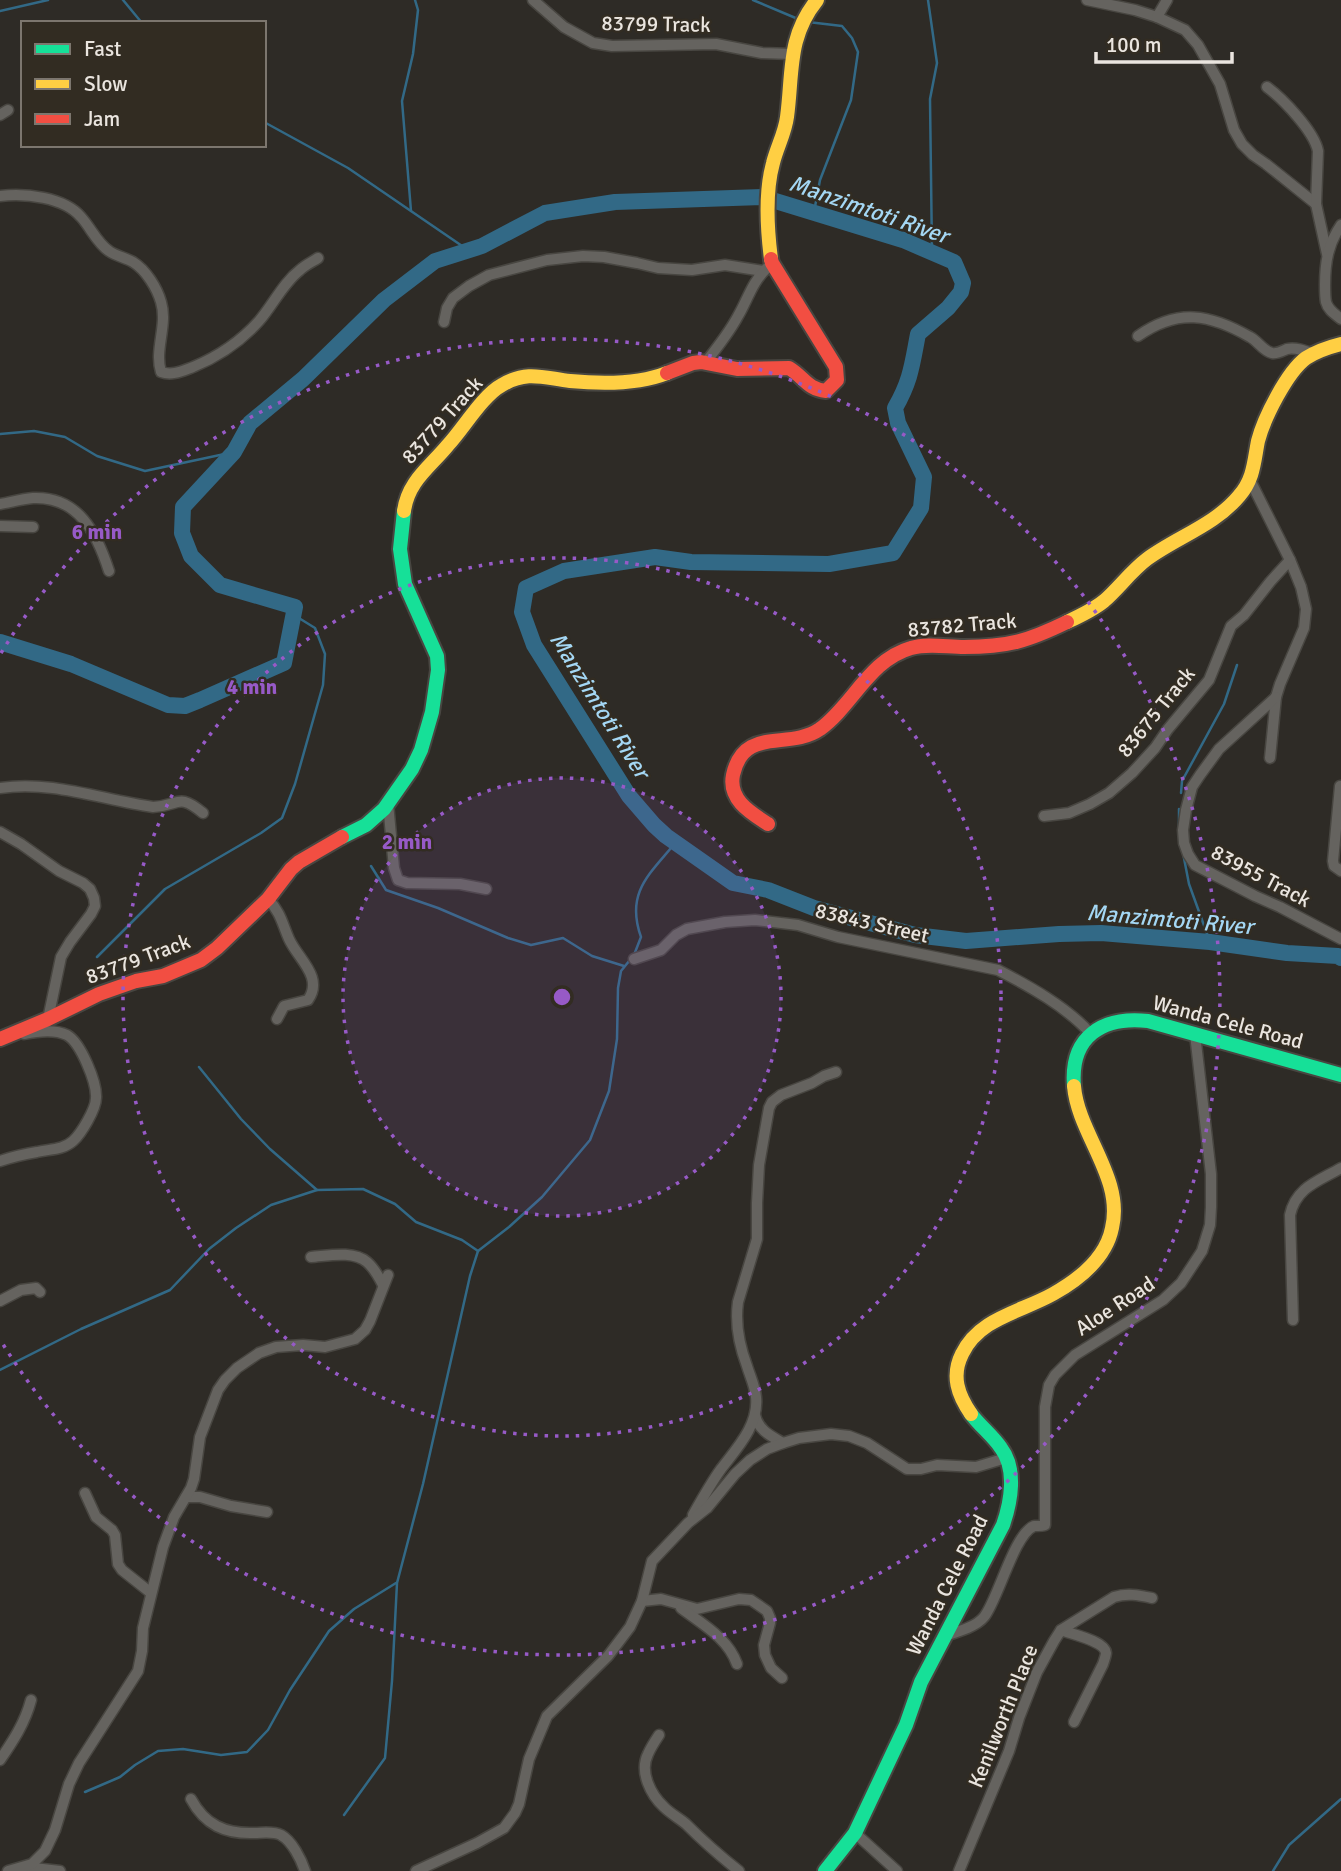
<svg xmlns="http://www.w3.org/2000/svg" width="1341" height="1871" viewBox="0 0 1341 1871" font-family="Signika,sans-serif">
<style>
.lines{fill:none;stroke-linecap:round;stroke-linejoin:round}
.stream{stroke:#326986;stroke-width:2.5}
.river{stroke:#326986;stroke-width:16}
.street-casing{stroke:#484641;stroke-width:13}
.fast-casing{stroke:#484641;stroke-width:18}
.slow-casing{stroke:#484641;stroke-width:18}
.jam-casing{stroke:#484641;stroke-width:18}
.street{stroke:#65635f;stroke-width:10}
.fast{stroke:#16e098;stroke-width:14}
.slow{stroke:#ffcf43;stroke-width:14}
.jam{stroke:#f24e42;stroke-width:14}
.ring{fill:none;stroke:#975ac7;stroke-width:3.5;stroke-dasharray:3.5 7}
.labels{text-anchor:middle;stroke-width:5;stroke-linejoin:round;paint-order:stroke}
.street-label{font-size:21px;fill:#eae5df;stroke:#322c22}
.water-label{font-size:23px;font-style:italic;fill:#a4d7f4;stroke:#322c22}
.centre{fill:#975ac7;stroke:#322c22;stroke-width:3.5}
.ring-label{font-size:21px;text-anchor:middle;font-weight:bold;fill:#975ac7;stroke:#322c22;stroke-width:5;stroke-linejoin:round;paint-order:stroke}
</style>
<rect width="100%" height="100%" fill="#2e2b26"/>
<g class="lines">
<!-- stream -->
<g class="stream">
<polyline points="123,0 142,23"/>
<polyline points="753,0 798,19"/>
<polyline points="928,0 937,63 930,99 932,253"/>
<polyline points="0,11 48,0"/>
<polyline points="808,22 842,26 852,38 858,52 851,100 820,180 814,212"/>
<polyline points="264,122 348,168 468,250"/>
<polyline points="411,211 402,101 413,54 418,10 415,0"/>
<polyline points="0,434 34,431 65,437 97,456 145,471 234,452"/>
<polyline points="1181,793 1182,781 1224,704 1237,665"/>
<polyline points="1179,833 1179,809"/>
<polyline points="1183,853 1189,884 1210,942"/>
<polyline points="371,866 386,890 438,908 508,938 531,945 563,938 592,956 624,966"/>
<polyline points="97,957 165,889 261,833 282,818 295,784 323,685 325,654 315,628 294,615"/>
<polyline points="199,1067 241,1119 270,1149 317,1190"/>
<polyline points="0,1370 81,1329 170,1290 209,1249 236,1228 271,1205 317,1190 363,1189 395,1204 416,1222 462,1240 478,1251"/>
<polyline points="85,1792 120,1777 135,1765 158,1751 183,1749 221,1755 247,1752 268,1730 290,1690 329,1631 354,1609 396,1583"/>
<path d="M344,1815L385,1758L392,1681L397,1583L423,1484L470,1276L478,1251L509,1227L542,1197L590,1140L609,1091L617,1039L618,988L621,971L634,955L641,937C625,892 650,874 676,842"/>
<polyline points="1273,1871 1289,1845 1341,1799"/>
</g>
<!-- river -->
<path class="river" d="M0,642L71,664L168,705L185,706L200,700L284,663L295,607L220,585L191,556L182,533L183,507L234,452L250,423L303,379L384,300L435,261L482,246L545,213L615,202L762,197L903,240L954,262L963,283L961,292L948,308L918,334C912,365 911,380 895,408L898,423L924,477L921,508L893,553L829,564L691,562L655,557L564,571L526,588L522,612L534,645L629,796L654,825L666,836L733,883L768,890L814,908L915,935L966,941L1059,934L1101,933L1210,942L1287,953L1338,956L1341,958"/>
<defs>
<g id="street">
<polyline points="533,0 564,27 593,43 612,46 716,44 762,53 792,54"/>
<polyline points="1087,0 1135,10 1157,17"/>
<polyline points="1167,0 1157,17 1185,30 1198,45 1220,84 1234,130 1242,144 1253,155 1266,164 1316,204"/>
<path d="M1267,87C1283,99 1314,131 1318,151L1316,204L1327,254"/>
<polyline points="0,115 8,110"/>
<path d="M0,196C25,193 64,197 81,217C91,228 97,243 109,251C116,256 126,258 133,262C146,270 157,288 161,302C168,325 154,350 161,372C172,376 182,371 193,367C217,357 241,341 259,321C273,305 283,283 300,270C305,265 312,262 318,258"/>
<path d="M1341,225C1328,244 1325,262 1325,285C1325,290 1325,297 1326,302C1328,310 1335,314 1341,319"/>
<polyline points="444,322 447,308 453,298 469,286 489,275 547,260 583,256 604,257 637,263 658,268 692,270 725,265 763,271"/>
<path d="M1138,336C1178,308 1210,314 1250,337C1258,341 1263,351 1272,353C1278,354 1282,351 1287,349C1296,347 1306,351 1314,354"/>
<path d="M705,363C717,348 729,333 738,316C748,299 752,282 767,268"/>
<polyline points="1250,480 1290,560 1301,587 1306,609 1304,628 1280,684 1276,697 1270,758"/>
<path d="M0,504C11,502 22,499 33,498C79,496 97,534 109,571"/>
<polyline points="0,526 33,527"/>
<polyline points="1276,697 1219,749 1200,775 1192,787 1186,810 1183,830 1184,843 1188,854 1195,865 1255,896 1280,907 1341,939"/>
<polyline points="1340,786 1333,861 1334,866 1341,871"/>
<path d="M0,788C52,780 102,800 153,807C180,806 177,792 203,813"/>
<polyline points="388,803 394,868 398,880 407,883 460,884 486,889"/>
<polyline points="1044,816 1069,813 1090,804 1109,793 1132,773 1155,748 1168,729 1209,680 1231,626 1244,615 1270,582 1290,560"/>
<polyline points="0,832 21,844 59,871 83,883 90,889 94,898 95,906 91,914 70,942 61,957 48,1019"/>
<path d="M268,899C281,913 282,923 289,939C298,959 324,977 308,1000L284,1006L277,1019"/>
<path d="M634,959L661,950L676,935L687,929L725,922L755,920L798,925L838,937L998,970C1029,986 1067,1007 1091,1034"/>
<path d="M0,1161C12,1157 25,1154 37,1152C50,1149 63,1150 73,1141C81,1134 96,1109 96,1098C97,1083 81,1043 67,1035C55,1029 38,1031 24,1034"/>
<path d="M311,1257C327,1256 353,1250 367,1262C374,1268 379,1277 383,1285"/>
<polyline points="0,1301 21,1290 36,1288 40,1292"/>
<path d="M1293,1320L1290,1215C1296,1187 1319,1181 1341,1168"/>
<path d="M755,1415C758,1430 771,1436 783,1443"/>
<polyline points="85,1493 96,1517 112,1530 115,1535 118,1564 122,1570 151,1593"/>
<polyline points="186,1497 200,1497 231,1506 267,1512"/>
<path d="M693,1515C702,1499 711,1483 721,1469C737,1448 759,1425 756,1397C755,1386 750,1376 747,1366C739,1345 735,1324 738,1302L757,1239V1203L759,1165L769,1108L772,1102L781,1095L812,1083L824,1076L836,1072"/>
<polyline points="642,1601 661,1599 697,1609 739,1599 751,1600 767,1611 770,1618 770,1623 764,1645 765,1655 771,1668 782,1678"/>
<path d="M681,1608C702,1624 728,1638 737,1664"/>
<path d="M1061,1630C1071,1634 1105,1641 1106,1653C1106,1655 1104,1661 1103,1664L1074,1722"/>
<path d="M944,1636C957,1632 976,1627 984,1617C998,1600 1014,1534 1034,1526C1035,1526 1043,1526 1045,1525V1407L1049,1385L1055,1375L1075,1355L1163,1300L1181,1283L1202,1251L1210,1225L1211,1207V1174L1195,1034"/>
<path d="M659,1735C655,1741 651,1747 648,1754C639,1772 651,1795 664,1807C671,1814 679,1818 686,1824C703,1841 720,1856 739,1871"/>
<path d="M0,1760C13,1741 25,1723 31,1700"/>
<path d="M191,1799C205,1825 225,1834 254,1833C263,1833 273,1831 281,1835C292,1841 301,1859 305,1871"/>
<polyline points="855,1833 897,1871"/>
<polyline points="25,1867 60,1871"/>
<polyline points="8,1871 32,1864 45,1851 55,1830 69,1784 79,1763 138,1671 142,1651 143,1628 163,1547 174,1517 191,1488 194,1479 200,1437 218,1390 225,1380 237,1368 259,1353 276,1347 303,1345 325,1347 355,1339 365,1330 370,1321 388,1275"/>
<polyline points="416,1871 477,1843 504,1828 515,1813 519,1804 529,1759 547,1716 608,1656 630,1627 642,1601 652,1561 688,1523 707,1508 735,1474 750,1460 767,1449 783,1443 799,1438 831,1434 849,1436 867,1443 907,1469 921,1469 937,1465 976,1467 1006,1458"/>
<path d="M959,1871L1009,1751L1019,1718L1037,1672L1054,1641L1061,1630L1114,1597C1127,1593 1138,1595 1152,1598"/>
</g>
<g id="fast">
<polyline points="342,837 366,825 384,809 412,769 421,750 432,712 438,670 437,656 405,584 400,549 404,511"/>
<path d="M1074,1086C1070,1036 1103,1016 1148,1021L1341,1075"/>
<path d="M825,1871L855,1833L906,1725L921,1682L1003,1525C1011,1502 1017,1469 1001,1448C993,1436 980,1426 971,1414"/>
</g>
<g id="slow">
<path d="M771,259C767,228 765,192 773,163C777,147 785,133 787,117C793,73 787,37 817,0"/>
<path d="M404,511C408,481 430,467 448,445C463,429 483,395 502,385C527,370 544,378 570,381C601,384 637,385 667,373"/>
<path d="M1067,622C1080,616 1093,610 1104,601C1119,588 1131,571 1147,559C1177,537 1215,525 1239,496C1254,479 1254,461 1258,441C1264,418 1287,372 1306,358C1317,351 1329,347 1341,344"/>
<path d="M971,1414C958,1395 951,1376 962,1354C979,1318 1021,1312 1053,1294C1078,1280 1106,1258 1112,1228C1124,1178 1078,1134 1074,1086"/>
</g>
<g id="jam">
<path d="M667,373L693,363L701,362L737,369L789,368C804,377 807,389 826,391L837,380L836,367L772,263L771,259"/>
<path d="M768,824C751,813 728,800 733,775C744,725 788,751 820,729C853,705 869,660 911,648C927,643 947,647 964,647C1008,647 1028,641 1067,622"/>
<polyline points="0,1039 48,1019 99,994 136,981 163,976 201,960 217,948 268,899 291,869 299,862 342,837"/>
</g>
</defs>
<!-- street casing -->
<use href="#street" class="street-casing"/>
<!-- fast casing -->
<use href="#fast" class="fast-casing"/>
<!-- slow casing -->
<use href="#slow" class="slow-casing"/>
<!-- jam casing -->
<use href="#jam" class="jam-casing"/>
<!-- street -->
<use href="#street" class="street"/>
<!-- fast -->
<use href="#fast" class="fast"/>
<!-- slow -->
<use href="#slow" class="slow"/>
<!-- jam -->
<use href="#jam" class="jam"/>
</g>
<!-- distance rings -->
<circle cx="562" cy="997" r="219" fill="#975ac7" fill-opacity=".12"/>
<g class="ring">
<circle cx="562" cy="997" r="219"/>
<circle cx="562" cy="997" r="439"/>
<path d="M1 653A658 658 0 1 1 1 1341"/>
</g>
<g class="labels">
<!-- street labels -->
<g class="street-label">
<text transform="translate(656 24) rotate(1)" y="7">83799 Track</text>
<text transform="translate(442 420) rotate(-48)" y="7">83779 Track</text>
<text transform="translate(962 625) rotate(-5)" y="7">83782 Track</text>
<text transform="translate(1156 712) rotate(-51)" y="7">83675 Track</text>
<text transform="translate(1261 876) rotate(28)" y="7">83955 Track</text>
<text transform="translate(872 923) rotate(13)" y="7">83843 Street</text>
<text transform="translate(138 959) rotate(-20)" y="7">83779 Track</text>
<text transform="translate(1228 1022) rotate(15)" y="7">Wanda Cele Road</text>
<text transform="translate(1115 1306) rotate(-33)" y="7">Aloe Road</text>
<text transform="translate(947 1585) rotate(-63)" y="7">Wanda Cele Road</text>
<text transform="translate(1003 1716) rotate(-68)" y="7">Kenilworth Place</text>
</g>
<!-- water labels -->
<g class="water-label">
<text transform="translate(869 209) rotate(19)" y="8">Manzimtoti River</text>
<text transform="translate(600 705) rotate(58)" y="8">Manzimtoti River</text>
<text transform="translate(1170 919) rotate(5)" y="8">Manzimtoti River</text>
</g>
</g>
<circle cx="562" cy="997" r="10" class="centre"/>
<g class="ring-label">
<text x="97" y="539">6 min</text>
<text x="252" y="694">4 min</text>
<text x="407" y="849">2 min</text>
</g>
<!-- legend -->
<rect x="21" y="21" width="245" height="126" fill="#322c22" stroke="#7c766e" stroke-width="2"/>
<rect x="35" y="44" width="35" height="10" fill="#16e098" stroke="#7c766e" stroke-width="2"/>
<text x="84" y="56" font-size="21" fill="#eae5df">Fast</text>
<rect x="35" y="79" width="35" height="10" fill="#ffcf43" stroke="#7c766e" stroke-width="2"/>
<text x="84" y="91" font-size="21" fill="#eae5df">Slow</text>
<rect x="35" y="114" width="35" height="10" fill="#f24e42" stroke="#7c766e" stroke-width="2"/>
<text x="84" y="126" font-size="21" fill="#eae5df">Jam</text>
<!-- scale -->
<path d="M1096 52v10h136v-10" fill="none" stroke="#eae5df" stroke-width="3.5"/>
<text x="1106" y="52" font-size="21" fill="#eae5df" stroke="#322c22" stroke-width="5" paint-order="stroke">100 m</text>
</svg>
